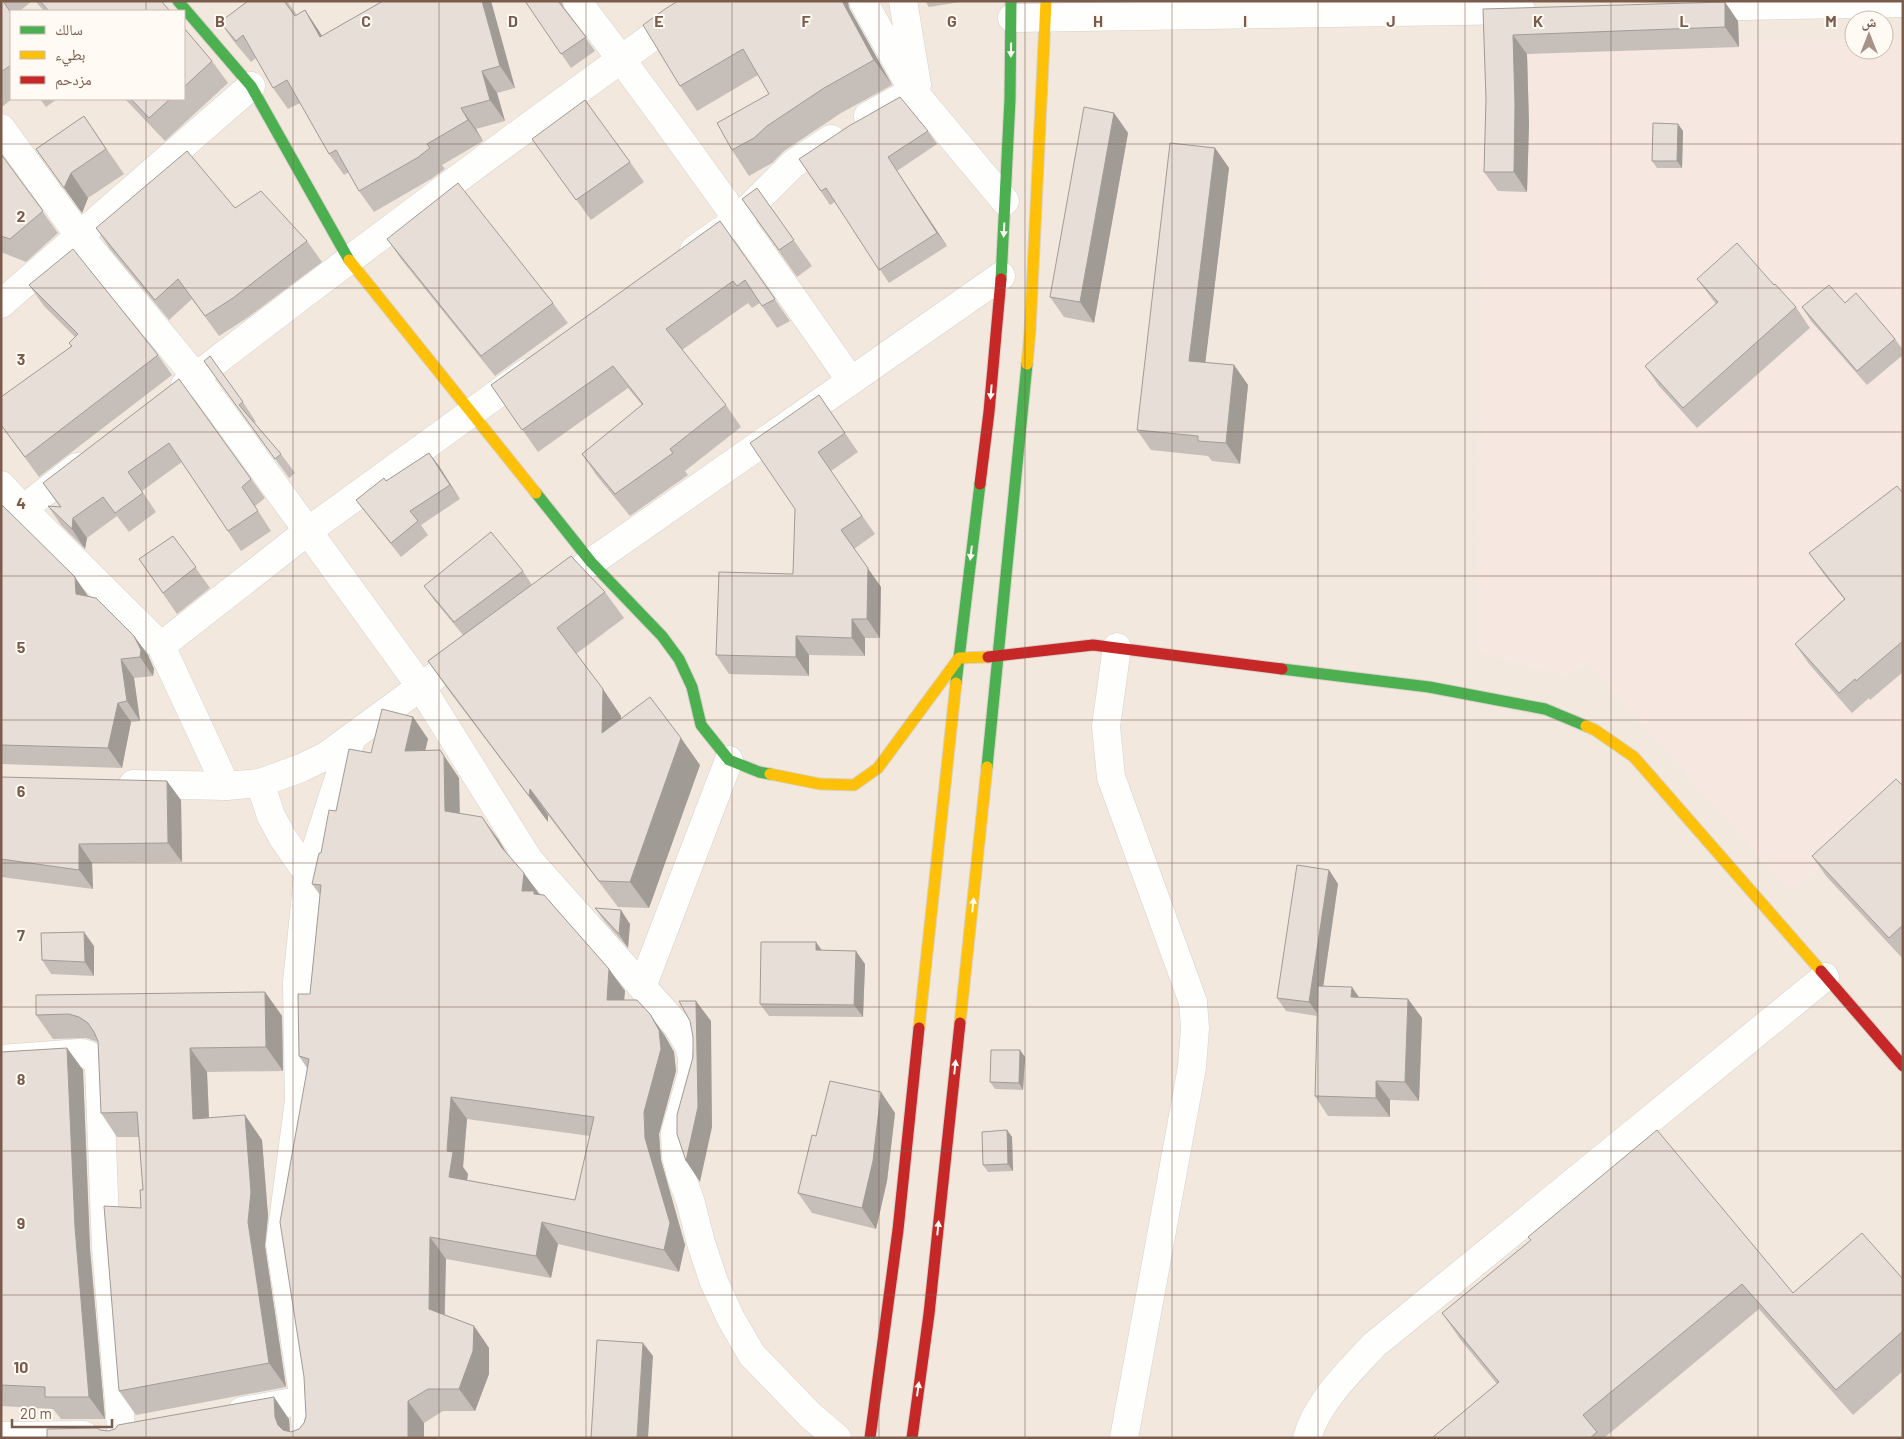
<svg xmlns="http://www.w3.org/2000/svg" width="1904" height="1439" viewBox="0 0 1904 1439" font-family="Barlow,'Noto Naskh Arabic',sans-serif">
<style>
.residential{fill:#f2e8de;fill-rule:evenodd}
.commercial{fill:#f6e8e1}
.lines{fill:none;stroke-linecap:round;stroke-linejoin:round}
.street-casing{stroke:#d7d1cb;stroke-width:29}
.fast-casing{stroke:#d9d2cb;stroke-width:13}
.slow-casing{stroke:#d9d2cb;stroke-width:13}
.jam-casing{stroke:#d9d2cb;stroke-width:13}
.street{stroke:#fefefd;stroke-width:28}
.fast{stroke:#4caf50;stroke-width:11}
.slow{stroke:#ffc107;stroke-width:11}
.jam{stroke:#c62828;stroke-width:11}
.wall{fill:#c6bfb9;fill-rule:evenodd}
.shaded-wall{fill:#a19b96}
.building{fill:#e6ded7;stroke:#a19b96;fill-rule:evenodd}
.oneway{fill:#fffaf3}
.grid{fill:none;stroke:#7a5c4d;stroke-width:1;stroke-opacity:0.55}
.grid-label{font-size:16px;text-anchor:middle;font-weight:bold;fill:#7a5c4d;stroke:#fffaf3;stroke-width:4;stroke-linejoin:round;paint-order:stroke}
</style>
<rect width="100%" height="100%" fill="#f9f5f0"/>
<!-- residential -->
<path class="residential" d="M1,1H1903V1438H1ZM11,11H184V99H11ZM1854,20H1884V50H1854Z"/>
<!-- commercial -->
<polygon class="commercial" points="1903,37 1903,796 1791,893 1587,662 1568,676 1477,652 1481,70 1506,47 1854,38 1854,50 1884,50 1884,38"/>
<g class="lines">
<defs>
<g id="street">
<path d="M577,1C672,125 762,253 851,381"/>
<polyline points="863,1 913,91 1005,201"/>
<polyline points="903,1 917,85"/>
<polyline points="1689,7 1903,3"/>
<polyline points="1012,18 1521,10"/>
<polyline points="868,116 913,91"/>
<polyline points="1,128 79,235 196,377 421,687 529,860 678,1027 689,1046 692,1057 692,1073 675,1133 676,1156 681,1176 690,1200 701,1243 714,1282 731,1319 752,1355 811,1416 837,1438"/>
<polyline points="694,250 738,219 793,164 831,139"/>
<polyline points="1,304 251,86"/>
<path d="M185,385C355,254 527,126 702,1"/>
<polyline points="1,485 23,509 161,646 226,786"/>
<polyline points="23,509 77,467"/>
<polyline points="573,575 1001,276"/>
<polyline points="161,646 308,531 526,373"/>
<polyline points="1117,647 1106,726 1111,777 1193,1002 1195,1028 1192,1067 1124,1438"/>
<polyline points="260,783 271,816 283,838 308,874"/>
<polyline points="133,784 226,786 260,783 301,768 326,756 468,652"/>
<polyline points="642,987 729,760"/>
<path d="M1,1059L80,1053C89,1054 95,1057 99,1066L106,1248L122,1438"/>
<polyline points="304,1400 280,1244 299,1100 297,983 308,874 352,737"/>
<polyline points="242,1411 304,1400 306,1438"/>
<polyline points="1,1436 84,1435"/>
<path d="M1307,1438C1317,1402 1350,1371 1374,1345L1825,977"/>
</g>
<g id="fast">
<polyline points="178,1 251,86 349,260"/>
<polyline points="1001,279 1010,99 1011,1"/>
<polyline points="536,493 591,562 662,636 679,659 692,687 701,725 729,760 759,772 770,774"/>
<polyline points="1282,669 1429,687 1545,709 1586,726"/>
<polyline points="956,683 980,484"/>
<polyline points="987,767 1027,364"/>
</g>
<g id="slow">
<polyline points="349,260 536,493"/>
<polyline points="1027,364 1030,331 1046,1"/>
<polyline points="1586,726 1595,730 1634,757 1821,971"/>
<polyline points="770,774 820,784 854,785 878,768 959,658 988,657"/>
<polyline points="960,1023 987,767"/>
<polyline points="919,1028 956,683"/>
</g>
<g id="jam">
<polyline points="980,484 989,412 1001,279"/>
<polyline points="988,657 1093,645 1282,669"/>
<polyline points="1821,971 1903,1066"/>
<polyline points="870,1438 898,1230 919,1028"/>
<polyline points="912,1438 929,1314 960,1023"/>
</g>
</defs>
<!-- street casing -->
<use href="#street" class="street-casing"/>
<!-- fast casing -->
<use href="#fast" class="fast-casing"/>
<!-- slow casing -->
<use href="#slow" class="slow-casing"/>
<!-- jam casing -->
<use href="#jam" class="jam-casing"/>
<!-- street -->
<use href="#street" class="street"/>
<!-- fast -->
<use href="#fast" class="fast"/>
<!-- slow -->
<use href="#slow" class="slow"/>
<!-- jam -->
<use href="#jam" class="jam"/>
</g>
<!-- wall -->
<g class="wall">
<polygon points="1,1 32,1 20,11 11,11 11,99 12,99 3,106 1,110"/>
<polygon points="35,1 163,1 163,3 170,11 44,11"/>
<polygon points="248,1 287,1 297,15 305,10 322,36 383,1 491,1 515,88 497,93 505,121 476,129 483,141 442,165 445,169 431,179 374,212 359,191 349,172 344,175 329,154 300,103 288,109 273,88 256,58 251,62 235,43 220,22"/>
<polygon points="525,1 562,1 562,2 564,8 595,51 571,68"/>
<polygon points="925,1 966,1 929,7"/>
<polygon points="849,8 892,85 841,113 784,151 772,163 749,176 732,150 769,94 758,75 697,111 680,86 643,25"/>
<polygon points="1483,9 1738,21 1739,47 1527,54 1529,124 1527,192 1498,191 1484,172 1486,99"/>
<polygon points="184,28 212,61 228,83 165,141 125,99 184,99"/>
<polygon points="40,99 57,99 46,107"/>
<polygon points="1114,113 1128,133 1094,323 1064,317 1050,297"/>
<polygon points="84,116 124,174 88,198 82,213 36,149"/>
<polygon points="1678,124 1683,131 1682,168 1657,168 1652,161"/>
<polygon points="928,131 937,144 897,171 947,246 889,283 835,202 830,205 799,159"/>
<polygon points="532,139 630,162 644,182 591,220"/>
<polygon points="1215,148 1229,168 1205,363 1234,365 1248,385 1240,464 1212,461 1208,456 1151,450 1137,430"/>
<polygon points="1,154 58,233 26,262 1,252"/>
<polygon points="757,188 812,266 797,277 742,199"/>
<polygon points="235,208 307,241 322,262 247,318 219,336 192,299 169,320 110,249 96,228"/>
<polygon points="720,221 790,321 777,328 760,303 752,308 748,303 682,350 726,405 741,427 685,471 688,475 630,516 597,476 582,454 642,405 628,388 538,452 491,385"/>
<polygon points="387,239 553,303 568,323 495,376 401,259"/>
<polygon points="1697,279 1774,285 1796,307 1810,328 1697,428 1659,386 1645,366 1716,304"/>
<polygon points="29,285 158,355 172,375 39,477 1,425 71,346 69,343 75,337 44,306"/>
<polygon points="1845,303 1895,339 1903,350 1903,355 1867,385 1811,321 1802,307"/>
<polygon points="204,361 243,402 256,422 254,423 281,454 295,473 289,478"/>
<polygon points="179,379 265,498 255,506 271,531 241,551 182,462 142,491 156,512 129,532 117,516 87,538 85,549 61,525 48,506 60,507 43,483"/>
<polygon points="819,395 858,452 831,471 875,534 854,549 881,587 880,638 865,638 865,656 809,655 809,676 729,674 716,655 793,574"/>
<polygon points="429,453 460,499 421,525 428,535 401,557 366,513 356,500"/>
<polygon points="1903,493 1903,672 1870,700 1869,698 1852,713 1809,664 1795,644 1844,599 1823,573 1809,553"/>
<polygon points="1,504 88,596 134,636 148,655 154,669 153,676 134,678 140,721 131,722 122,768 1,764"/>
<polygon points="173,536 210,588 177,614 139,559"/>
<polygon points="523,571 532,585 605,592 624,618 576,654 621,716 621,718 700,765 649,908 618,907 548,815 548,822 446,687 428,661 463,635 434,600 424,586"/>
<path d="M413,717L428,739L425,750H440L459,778L460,814L498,839L507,854L539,895L609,969L625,991L624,1000L665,1036L674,1052L676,1071L659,1134L661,1160L685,1245L679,1272L558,1244L551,1278L446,1259L445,1315L474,1326L489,1348V1374L475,1411H443L424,1423V1438H47L100,1430L108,1431L289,1419L290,1431L291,1432L299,1429L304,1423L306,1416L307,1068L299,1056L310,994L320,895L312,884L321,853L336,811L371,753ZM467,1119L590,1136L575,1200L467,1180L468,1174L463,1167Z"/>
<polygon points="1,777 181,800 182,862 92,863 93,889 1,877"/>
<polygon points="1903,786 1903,959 1826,876 1812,856"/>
<polygon points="1329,870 1338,884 1323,986 1359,997 1408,999 1422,1018 1419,1101 1390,1100 1390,1117 1328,1116 1315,1096 1317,1016 1286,1011 1277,998"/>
<polygon points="595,908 630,924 628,948 605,922"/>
<polygon points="94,946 94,976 51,974 42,960"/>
<polygon points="821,950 865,964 863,1017 769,1016 760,1004"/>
<polygon points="265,992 282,1016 283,1071 207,1072 209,1118 262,1140 268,1216 265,1246 286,1387 136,1415 119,1391 143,1190 139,1137 117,1137 101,1113 98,1042 86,1038 53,1039 36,1015"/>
<polygon points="67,1048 83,1070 90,1249 105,1419 61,1419 53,1409 1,1406 1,1052"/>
<polygon points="1025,1057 1023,1090 995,1089 990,1082"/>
<polygon points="895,1113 887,1181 876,1229 812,1213 798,1193 816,1136"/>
<polygon points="1007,1130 1012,1137 1013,1171 988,1172 983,1165"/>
<polygon points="1531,1240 1793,1293 1903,1279 1903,1371 1853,1415 1759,1309 1604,1438 1432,1438 1497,1384 1460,1339 1442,1313"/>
</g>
<!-- shaded-wall -->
<g class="shaded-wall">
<polygon points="482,1 491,1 515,88 500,66"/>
<polygon points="842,1 848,1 849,8 892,85 874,60"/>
<polygon points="1725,2 1738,21 1739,47 1725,27"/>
<polygon points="305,10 319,31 335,58 320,37"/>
<polygon points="1513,35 1527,54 1529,124 1527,192 1514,172"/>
<polygon points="482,71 497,93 505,121 490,100"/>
<polygon points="461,108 476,129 483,141 468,120"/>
<polygon points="1114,113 1128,133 1094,323 1080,302"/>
<polygon points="1678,124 1683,131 1682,168 1677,161"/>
<polygon points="1215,148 1229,168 1203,382 1189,361"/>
<polygon points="888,157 897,171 947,246 937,233"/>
<polygon points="71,173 88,198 82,213 64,188"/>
<polygon points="1234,365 1248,385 1240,464 1226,443"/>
<polygon points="429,453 439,466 460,499 450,485"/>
<polygon points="73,518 87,538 85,549 72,529"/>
<polygon points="841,530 881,587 880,638 867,619"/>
<polygon points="75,577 88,596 76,594"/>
<polygon points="852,619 865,638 865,656 852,638"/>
<polygon points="134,636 148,655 154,669 153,676 140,657"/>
<polygon points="796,636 809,655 809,676 796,657"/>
<polygon points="121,659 134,678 140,721 127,701"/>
<polygon points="603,689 621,716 620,759 602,733"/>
<polygon points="118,703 131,722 122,768 108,748"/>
<polygon points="413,717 428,739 420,773 405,751"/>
<polygon points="681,738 700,765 649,908 630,882"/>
<polygon points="440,750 459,778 460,833 445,811"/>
<polygon points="167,781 181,800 182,862 168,843"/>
<polygon points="530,789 548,815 548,822 529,796"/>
<polygon points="482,817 498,839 517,870 502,848"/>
<polygon points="79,844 92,863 93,889 79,870"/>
<polygon points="1329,870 1338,884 1319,1016 1309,1002"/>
<polygon points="524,873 540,895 539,899 522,891"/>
<polygon points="621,910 630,924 628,948 619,934"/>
<polygon points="84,932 94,946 94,976 85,962"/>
<polygon points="816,942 825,955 816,950"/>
<polygon points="856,951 865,964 863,1017 854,1005"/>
<polygon points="609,969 625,991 622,1022 607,1000"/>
<polygon points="1352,987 1365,1006 1351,997"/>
<polygon points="265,992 282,1016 283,1071 266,1047"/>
<polygon points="1408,999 1422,1018 1419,1101 1405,1082"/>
<polygon points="696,1001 711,1021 712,1127 700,1182 686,1161"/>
<polygon points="650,1014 665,1036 674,1052 676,1071 659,1134 661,1160 685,1245 679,1272 664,1250 645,1138 644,1112"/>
<polygon points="67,1048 83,1070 90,1249 105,1419 89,1397 75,1227"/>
<polygon points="190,1048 207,1072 210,1143 193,1119"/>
<polygon points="1020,1050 1025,1057 1023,1090 1019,1083"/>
<polygon points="1376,1081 1390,1100 1390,1117 1376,1098"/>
<polygon points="881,1092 895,1113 887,1181 876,1229 862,1208"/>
<polygon points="451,1097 467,1119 463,1167 468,1174 464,1199 449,1177 447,1151"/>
<polygon points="245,1115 262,1140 268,1216 265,1246 286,1387 269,1363 248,1222"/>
<polygon points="1007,1130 1012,1137 1013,1171 1008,1164"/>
<polygon points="542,1222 558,1244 551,1278 536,1256"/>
<polygon points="430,1237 446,1259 444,1331 429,1309"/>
<polygon points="474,1326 489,1348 489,1374 475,1411 459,1389"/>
<polygon points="643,1343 653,1356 648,1438 637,1438"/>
<polygon points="274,1397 289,1419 290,1438 278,1425 275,1417"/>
<polygon points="408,1401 424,1423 424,1438 408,1438"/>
</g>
<!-- building -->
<g class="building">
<polygon points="1,1 3,1 11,13 11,65 1,72"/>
<polygon points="40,1 161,1 170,11 49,11"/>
<polygon points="248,1 284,1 295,16 305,10 320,37 383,1 482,1 500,66 482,71 490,100 461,108 468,120 427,144 430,148 417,158 359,191 336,150 329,154 287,80 273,88 243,35 236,41 220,22"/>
<polygon points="525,1 558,1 586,37 561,54"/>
<polygon points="678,1 842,1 874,60 824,88 767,126 754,138 732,150 717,123 769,94 743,49 680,86 643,25 665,9"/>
<polygon points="1725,2 1725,27 1513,35 1515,105 1514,172 1484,172 1486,99 1483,9"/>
<polygon points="184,28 212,61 184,87"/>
<polygon points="900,97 928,131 888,157 937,233 879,270 826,188 821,191 799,159 849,126"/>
<polygon points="131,99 170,99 149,118"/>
<polygon points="585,100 630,162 576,200 532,139"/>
<polygon points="1084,107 1114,113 1080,302 1050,297"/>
<polygon points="84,116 106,149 71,173 64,188 36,149"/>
<polygon points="1653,123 1678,124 1677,161 1652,161"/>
<polygon points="1170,143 1215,148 1189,361 1234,365 1226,443 1198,441 1198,436 1137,430"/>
<polygon points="187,151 235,208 261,191 307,241 233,298 205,316 178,279 155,300 96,228"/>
<polygon points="1,154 43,211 10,239 1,236"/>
<polygon points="458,183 553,303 481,356 387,239"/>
<polygon points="757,188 794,240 779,250 742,199"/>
<polygon points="720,221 775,299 762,306 745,280 737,286 733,281 666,329 726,405 670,449 673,453 615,494 582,454 643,404 613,366 522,430 491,385"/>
<polygon points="1737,243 1774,285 1775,284 1796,307 1683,408 1645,366 1718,302 1697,279"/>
<polygon points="73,249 158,355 25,457 1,425 1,397 72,346 69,343 78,334 29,285"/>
<polygon points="1829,285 1845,303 1856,293 1895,339 1857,371 1802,307"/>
<polygon points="210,356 243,402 239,405 281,454 275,459 204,361"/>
<polygon points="179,379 251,479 242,487 258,511 228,531 169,443 128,472 143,493 115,513 103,497 73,518 72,529 48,506 61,507 43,483"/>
<polygon points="819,395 845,433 818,452 862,516 841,530 868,568 867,619 852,619 852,638 796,636 796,657 716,655 719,572 793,574 795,509 750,443"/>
<polygon points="429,453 450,485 410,511 418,521 391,543 356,500 384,478 386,481"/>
<polygon points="1897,486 1903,493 1903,641 1856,681 1855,679 1839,693 1795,644 1845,599 1809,553"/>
<polygon points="1,504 75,577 76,594 96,598 134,636 141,650 140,657 121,659 127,701 118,703 108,748 1,745"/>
<polygon points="491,532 523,571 454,622 424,586"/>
<polygon points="173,536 196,567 163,593 139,559"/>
<polygon points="571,556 605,592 557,628 603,689 602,733 650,697 681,738 630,882 599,881 530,789 529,796 428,661"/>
<path d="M382,709L413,717L405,751L440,750L444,756L445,811L482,817L502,848L524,873L522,891H534V894L544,895L609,969L607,1000H637L650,1014L659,1030L661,1049L644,1112L645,1138L670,1223L664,1250L542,1222L536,1256L430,1237L429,1309L474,1326L473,1351L459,1389H428L408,1401V1438H47V1429L97,1428L100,1430L108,1431L115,1429L118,1425L274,1397L275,1417L278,1425L283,1430L291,1432L299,1429L304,1423L306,1416L304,1377L280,1222L309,1059L299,1056L298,994H310L321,885L312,884L319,853H321L329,810L336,811L349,749L371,753ZM451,1097L594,1117L575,1200L449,1177L453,1152L447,1151Z"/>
<polygon points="1,777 167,781 168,843 79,844 79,870 1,859"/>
<polygon points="1896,779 1903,786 1903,925 1889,938 1812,856"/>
<polygon points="1297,865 1329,870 1309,1002 1277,998"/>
<polygon points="595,908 621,910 619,934"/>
<polygon points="84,932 85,962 42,960 41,933"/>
<polygon points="761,942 816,942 816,950 856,951 854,1005 760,1004"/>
<polygon points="1318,986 1352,987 1351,997 1408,999 1405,1082 1376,1081 1376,1098 1315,1096"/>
<polygon points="265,992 266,1047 190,1048 193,1119 245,1115 251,1192 248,1222 269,1363 119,1391 104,1206 141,1208 140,1190 143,1190 137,1112 101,1113 98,1041 94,1032 88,1023 79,1017 69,1014 36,1015 36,995"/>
<polygon points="679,1001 696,1001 698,1107 686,1161 677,1134 677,1115 693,1057 693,1037 690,1021"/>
<polygon points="67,1048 75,1227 89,1397 45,1397 45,1387 1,1385 1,1052"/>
<polygon points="991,1050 1020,1050 1019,1083 990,1082"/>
<polygon points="830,1081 881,1092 873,1161 862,1208 798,1193 812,1135 816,1136"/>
<polygon points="1007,1130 1008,1164 983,1165 982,1132"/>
<polygon points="1657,1130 1793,1293 1862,1233 1903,1279 1903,1331 1836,1390 1742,1284 1583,1415 1597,1432 1590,1438 1432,1438 1499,1382 1442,1313 1531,1240 1528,1237"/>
<polygon points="597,1340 643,1343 637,1438 591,1438"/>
</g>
<!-- one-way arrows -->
<defs><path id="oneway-solid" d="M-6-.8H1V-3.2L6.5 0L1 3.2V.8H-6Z" transform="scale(1.25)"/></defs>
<g class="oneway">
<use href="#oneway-solid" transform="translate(1011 50) rotate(91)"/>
<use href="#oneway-solid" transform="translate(1004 230) rotate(93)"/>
<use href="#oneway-solid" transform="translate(991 392) rotate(95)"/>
<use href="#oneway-solid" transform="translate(971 553) rotate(97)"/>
<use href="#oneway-solid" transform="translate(973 905) rotate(-84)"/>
<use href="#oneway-solid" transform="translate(955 1067) rotate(-84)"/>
<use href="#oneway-solid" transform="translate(938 1228) rotate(-84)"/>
<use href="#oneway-solid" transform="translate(918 1389) rotate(-82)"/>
</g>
<!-- grid -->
<path class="grid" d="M146,1V11M293,1V1438M439,1V1438M586,1V1438M732,1V1438M879,1V1438M1025,1V1438M1172,1V1438M1318,1V1438M1465,1V1438M1611,1V1438M1758,1V1438M146,99V1438M1,144H1903M1,288H1903M1,432H1903M1,576H1903M1,720H1903M1,863H1903M1,1007H1903M1,1151H1903M1,1295H1903"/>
<g class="grid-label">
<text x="220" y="27">B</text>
<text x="366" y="27">C</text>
<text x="513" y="27">D</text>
<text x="659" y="27">E</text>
<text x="806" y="27">F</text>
<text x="952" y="27">G</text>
<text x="1098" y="27">H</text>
<text x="1245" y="27">I</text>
<text x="1391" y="27">J</text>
<text x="1538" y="27">K</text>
<text x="1684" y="27">L</text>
<text x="1831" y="27">M</text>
<text x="21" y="222">2</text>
<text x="21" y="365">3</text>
<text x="21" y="509">4</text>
<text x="21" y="653">5</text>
<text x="21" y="797">6</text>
<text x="21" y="941">7</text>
<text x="21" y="1085">8</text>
<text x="21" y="1229">9</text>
<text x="21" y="1373">10</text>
</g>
<!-- border -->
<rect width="1904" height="1439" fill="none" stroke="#7a5c4d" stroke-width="5"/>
<!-- legend -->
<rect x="10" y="10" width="175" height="90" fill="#fffaf3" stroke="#cabbb1"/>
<rect x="20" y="26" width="25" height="8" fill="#4caf50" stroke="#cabbb1"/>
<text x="55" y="35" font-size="15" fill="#7a5c4d">سالك</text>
<rect x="20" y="51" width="25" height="8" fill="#ffc107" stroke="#cabbb1"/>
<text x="55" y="60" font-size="15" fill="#7a5c4d">بطيء</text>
<rect x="20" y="76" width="25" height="8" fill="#c62828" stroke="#cabbb1"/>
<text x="55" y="85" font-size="15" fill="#7a5c4d">مزدحم</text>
<!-- north arrow -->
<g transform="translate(1869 35)"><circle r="24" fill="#fffaf3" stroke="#cabbb1"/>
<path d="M0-4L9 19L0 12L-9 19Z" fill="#a69286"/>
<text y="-8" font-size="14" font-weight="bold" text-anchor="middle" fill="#7a5c4d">ش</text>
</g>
<!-- scale -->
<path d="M12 1419v8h100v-8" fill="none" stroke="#7a5c4d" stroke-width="2.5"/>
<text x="20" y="1419" font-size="15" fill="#7a5c4d" stroke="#fffaf3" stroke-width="4" paint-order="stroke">20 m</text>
</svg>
